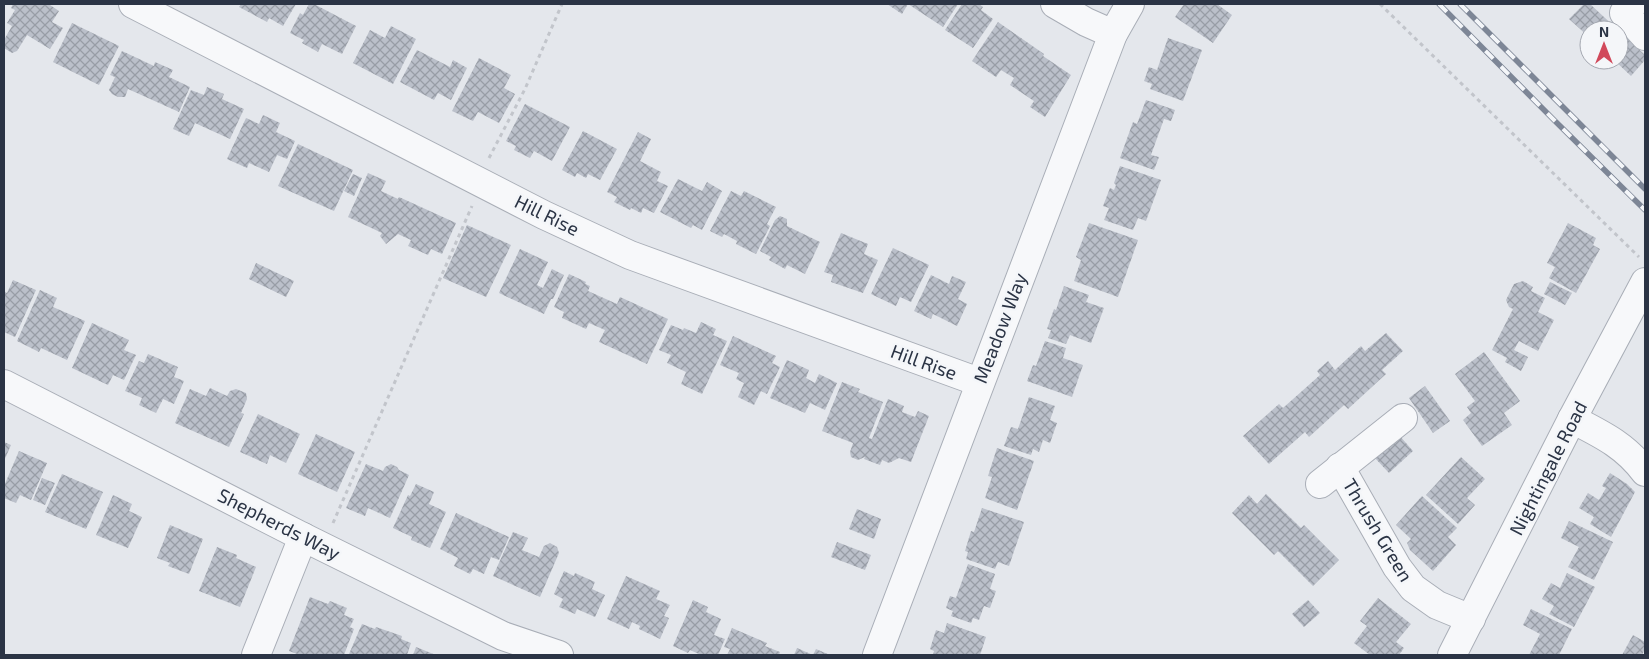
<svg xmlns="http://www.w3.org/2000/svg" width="1649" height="659" viewBox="0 0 1649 659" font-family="'Exo 2',sans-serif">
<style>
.building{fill:url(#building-cross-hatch)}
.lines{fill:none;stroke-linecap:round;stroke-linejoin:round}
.minor-casing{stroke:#a9aeb7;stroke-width:30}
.path{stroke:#c2c5cb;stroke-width:3;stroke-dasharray:4 4;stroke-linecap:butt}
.minor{stroke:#f7f8fa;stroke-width:28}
.rail-casing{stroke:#7d8696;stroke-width:5.5}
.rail{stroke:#f4f6f9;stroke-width:4;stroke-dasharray:11;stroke-linecap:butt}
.labels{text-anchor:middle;stroke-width:5;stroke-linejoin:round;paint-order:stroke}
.street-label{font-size:19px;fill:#2b3445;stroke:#f4f6f9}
</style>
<defs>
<pattern id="building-cross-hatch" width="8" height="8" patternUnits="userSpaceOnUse" patternTransform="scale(1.25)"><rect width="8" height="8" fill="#bbc0ca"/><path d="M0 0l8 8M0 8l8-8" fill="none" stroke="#989da6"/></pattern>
</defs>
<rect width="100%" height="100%" fill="#e4e7ec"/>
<!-- building -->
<g class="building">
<polygon points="13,4 51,4 50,5 59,11 52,22 63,28 50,49 27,35 17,51 12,53 4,48 4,40 12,26 7,23 15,10 11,8"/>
<polygon points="241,4 296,4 283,26 269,18 267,22 239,7"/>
<polygon points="309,4 314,4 356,26 342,54 322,44 318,52 302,43 304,40 290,33 300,13 303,15"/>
<polygon points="887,4 958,4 943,27 908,4 902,14"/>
<polygon points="962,4 979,4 983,7 981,10 993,19 973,48 945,30"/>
<polygon points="1184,4 1217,4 1232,15 1213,43 1175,17"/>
<polygon points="1584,4 1590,4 1618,30 1589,30 1589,37 1569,19"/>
<polygon points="998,22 1044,54 1043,56 1071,75 1045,117 1030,107 1034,101 1010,85 1014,78 1001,70 996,77 972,61"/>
<polygon points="72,23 119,46 99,85 53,62"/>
<polygon points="391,26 416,39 393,84 353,63 370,30 385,38"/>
<polygon points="1619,31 1645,55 1645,60 1631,76 1614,60 1619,60"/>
<polygon points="1168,38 1202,50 1183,101 1150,89 1152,84 1144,81 1149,67 1157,70"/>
<polygon points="417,50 450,67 453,60 467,68 451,100 438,93 434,100 400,82"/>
<polygon points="122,51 154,66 155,62 173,70 169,77 190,87 179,112 128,89 125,97 118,97 112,94 109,90 115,77 110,75"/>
<polygon points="479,58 511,75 504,88 515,94 499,123 478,112 473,121 452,111"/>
<polygon points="207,87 224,94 222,99 244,109 230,139 195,123 189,136 173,129 191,90 204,95"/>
<polygon points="1146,100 1175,110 1171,121 1164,119 1151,155 1159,157 1154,170 1120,158 1133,122 1137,124"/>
<polygon points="525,104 570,127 552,161 534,151 530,158 514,150 516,146 506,141"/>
<polygon points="263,115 280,123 276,132 295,141 287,159 277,155 269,172 249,163 247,168 227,159 246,118 259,124"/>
<polygon points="583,131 617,149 600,180 588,174 586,178 577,173 575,177 562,170"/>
<polygon points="638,132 651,139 640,161 661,172 657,181 668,186 654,213 643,208 641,213 631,208 630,210 614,202 617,197 607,192"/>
<polygon points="298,144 353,170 334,211 278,186"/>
<polygon points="1120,166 1161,180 1146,221 1138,218 1133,230 1104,220 1109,208 1103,206 1110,188 1114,190 1116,185 1114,183"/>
<polygon points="368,173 386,181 381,191 398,199 399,197 456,223 442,254 431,249 428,255 408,246 411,240 398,234 386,244 380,236 382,233 348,217"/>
<polygon points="353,174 362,178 354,196 344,191"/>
<polygon points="678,179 702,191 707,182 722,191 702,230 693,225 691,228 660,212"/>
<polygon points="731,191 741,196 744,191 776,207 767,224 770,226 756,254 736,244 737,241 724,234 722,237 710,231"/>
<polygon points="780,216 787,219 787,226 820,242 805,274 787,265 785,269 769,260 771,257 760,251 775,220"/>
<polygon points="1089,223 1138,240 1118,297 1074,281 1081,260 1076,257"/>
<polygon points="1568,223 1596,238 1593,245 1600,249 1576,293 1549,278 1555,267 1547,263"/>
<polygon points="467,225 511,245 486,297 443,278"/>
<polygon points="841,233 868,244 864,254 878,260 863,293 831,282 833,275 824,272"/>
<polygon points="893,248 929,265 911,302 900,297 896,306 871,294"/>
<polygon points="520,249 548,262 537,285 543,288 552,269 564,275 553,299 551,299 544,314 499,293"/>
<polygon points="256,263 294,281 286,297 249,279"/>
<polygon points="569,274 586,282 585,284 590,286 588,291 617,304 620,297 668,319 647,364 599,342 605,330 589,323 586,329 562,318 564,312 554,307"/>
<polygon points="931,275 949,284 952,276 966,282 958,299 967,304 957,326 933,314 931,319 914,311"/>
<polygon points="13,280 36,290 15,337 4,332 4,291 7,293"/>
<polygon points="1523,281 1533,287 1531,291 1545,298 1538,312 1554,320 1538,351 1519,341 1514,350 1528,357 1521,371 1505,362 1507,358 1492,350 1513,309 1509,307 1506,300 1514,284"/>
<polygon points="1550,282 1572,293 1565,305 1544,294"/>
<polygon points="1064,286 1089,295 1086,302 1104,308 1091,343 1070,335 1066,344 1048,338 1051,330 1047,329 1054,309 1056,310"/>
<polygon points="40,290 57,298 53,307 85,321 67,360 41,348 39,352 17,341"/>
<polygon points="701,322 716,329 713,335 727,341 702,394 681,384 686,372 667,363 671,355 659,350 671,325 683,330 684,328 696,333"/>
<polygon points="92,323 129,340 124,350 136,355 124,380 113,375 108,385 72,368"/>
<polygon points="1386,333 1403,351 1382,370 1386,374 1348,409 1344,405 1309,437 1305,432 1269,464 1243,436 1279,404 1283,408 1320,375 1317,371 1328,361 1335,370 1361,346 1365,351"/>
<polygon points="733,336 776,356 772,363 780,367 767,394 761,391 754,405 738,397 744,383 736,379 739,373 720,365"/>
<polygon points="1045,341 1066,348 1063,358 1083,365 1072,397 1027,381 1033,365 1036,366"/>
<polygon points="1484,352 1520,401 1504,413 1512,425 1482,446 1463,420 1471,413 1467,407 1475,401 1455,374"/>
<polygon points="148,354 178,367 174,377 184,381 174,404 163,399 156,413 139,405 142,398 125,391 139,361 144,363"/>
<polygon points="787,360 809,370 806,378 815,383 819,374 837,383 825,410 810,403 805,413 770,398"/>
<polygon points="842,382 860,389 858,392 883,402 869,438 872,439 888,399 904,406 902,412 915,417 918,411 929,416 911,462 899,458 889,463 882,460 880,465 864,459 865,457 858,460 851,457 850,452 853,443 822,431"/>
<polygon points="1425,386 1450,421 1433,433 1409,398"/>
<polygon points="210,388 227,396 230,391 236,389 246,393 247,399 241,413 244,414 229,447 175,423 190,389 206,396"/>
<polygon points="1029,397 1055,406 1050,420 1057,423 1050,443 1043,440 1039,452 1033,449 1031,455 1004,446 1011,427 1018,429"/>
<polygon points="258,414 300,434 286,463 270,455 267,464 240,452"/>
<polygon points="316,434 355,452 337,492 298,474"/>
<polygon points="1399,435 1413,451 1389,473 1374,457"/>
<polygon points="4,442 11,445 4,461"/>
<polygon points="997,448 1034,461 1017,510 985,498 992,477 988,476"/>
<polygon points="19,451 47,463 31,500 20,495 16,503 4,498 4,486"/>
<polygon points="1461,457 1485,479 1467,498 1475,505 1458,524 1426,495"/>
<polygon points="366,464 383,471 385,467 391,464 397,467 399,470 409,475 390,518 368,508 365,516 346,508"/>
<polygon points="1610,473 1627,484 1635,492 1611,537 1590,524 1594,517 1579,508 1588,493 1599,500 1606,488 1602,486"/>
<polygon points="62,474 103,492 86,529 45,512"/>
<polygon points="42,478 55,483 45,505 33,500"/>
<polygon points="416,484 434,492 429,504 446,512 430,548 411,540 412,537 393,528 408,495 410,496"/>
<polygon points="1266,494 1301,528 1304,525 1339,560 1313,586 1278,551 1274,555 1232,513 1249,495 1257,504"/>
<polygon points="113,495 132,504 129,511 142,517 128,548 96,535"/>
<polygon points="1422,496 1457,528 1448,537 1456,545 1433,571 1410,550 1407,543 1411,539 1396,525"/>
<polygon points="982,508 1024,522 1009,566 998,562 995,569 966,559 968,552 965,551 971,531 974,532"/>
<polygon points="857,509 881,519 874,539 849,529"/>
<polygon points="456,513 509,537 499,560 491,557 484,574 473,569 470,574 454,566 458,558 440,549"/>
<polygon points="1569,521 1613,542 1594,580 1568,567 1579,547 1561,538"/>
<polygon points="170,525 203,539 189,574 168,566 170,563 157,558"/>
<polygon points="513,532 528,538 522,550 539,557 544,546 550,543 557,547 559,553 540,597 493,576"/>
<polygon points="837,542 871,555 865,570 831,557"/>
<polygon points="217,547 237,555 236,558 256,567 240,607 199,591"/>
<polygon points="968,564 995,574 990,589 996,591 990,608 984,606 979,620 973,618 971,623 951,616 953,611 946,608 950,596 956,598"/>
<polygon points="564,571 574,576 575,573 595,582 592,589 605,595 595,617 577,609 575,614 559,607 563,599 554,594"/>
<polygon points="1567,573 1595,587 1574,627 1549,614 1554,606 1542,599 1551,583 1560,588"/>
<polygon points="626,576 660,591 656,599 670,605 664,616 669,618 660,639 639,629 640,626 632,622 629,629 607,619"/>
<polygon points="310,597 328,604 330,601 347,608 344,615 354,619 350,627 354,629 344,655 300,655 289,651"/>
<polygon points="1378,598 1411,624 1396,642 1404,648 1399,655 1370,655 1354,643 1367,626 1360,621"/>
<polygon points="693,600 708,607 706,612 721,619 714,635 725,639 718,655 701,655 690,650 688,653 673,646"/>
<polygon points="1308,600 1320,613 1304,627 1292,614"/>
<polygon points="1531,609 1572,629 1559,655 1529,655 1540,634 1523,625"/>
<polygon points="947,623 986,637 980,655 933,655 934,651 930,649 936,630 944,633"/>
<polygon points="362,624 375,629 376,627 402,636 401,639 411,643 407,655 349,654"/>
<polygon points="732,628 767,643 765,646 780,652 779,655 727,655 730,649 724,647"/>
<polygon points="1633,635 1645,642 1645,649 1642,655 1622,655"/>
<polygon points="416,647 436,655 413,655"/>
<polygon points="797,648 813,655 816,649 830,655 794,655"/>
</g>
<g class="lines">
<defs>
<g id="minor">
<polyline points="133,4 544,215 630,255 979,382"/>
<polyline points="1055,4 1086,22 1113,34"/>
<polyline points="1633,4 1624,13 1645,36"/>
<polyline points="4,384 303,537 503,636 559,655"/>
<path d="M1572,419C1601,434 1625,445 1645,472"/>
<polyline points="1340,467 1397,567 1413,588 1437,605 1471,619"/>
<polyline points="1320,484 1403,418"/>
<polyline points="256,655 303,537"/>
<polyline points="877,655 1113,34 1130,4"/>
<polyline points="1452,655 1572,419 1645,282"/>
</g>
</defs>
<!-- minor casing -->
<use href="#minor" class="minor-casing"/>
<!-- path -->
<g class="path">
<polyline points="1380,4 1639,257"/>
<polyline points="489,158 525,89 562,4"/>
<polyline points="333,523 472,206"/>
</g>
<!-- minor -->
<use href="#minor" class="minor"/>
<defs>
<g id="rail">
<polyline points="1439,4 1555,121 1645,210"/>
<polyline points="1460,4 1645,189"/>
</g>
</defs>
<!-- rail casing -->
<use href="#rail" class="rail-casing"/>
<!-- rail -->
<use href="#rail" class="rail"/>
</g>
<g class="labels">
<!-- street labels -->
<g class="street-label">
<text transform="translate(547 215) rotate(26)" y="7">Hill Rise</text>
<text transform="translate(1000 328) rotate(-69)" y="7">Meadow Way</text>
<text transform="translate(924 362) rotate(20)" y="7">Hill Rise</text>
<text transform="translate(1548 468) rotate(-63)" y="7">Nightingale Road</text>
<text transform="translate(279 524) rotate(27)" y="7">Shepherds Way</text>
<text transform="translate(1378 530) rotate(59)" y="7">Thrush Green</text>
</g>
</g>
<!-- border -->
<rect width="1649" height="659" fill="none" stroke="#2b3445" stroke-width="10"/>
<!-- north arrow -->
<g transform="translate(1604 45)"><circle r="24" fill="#f4f6f9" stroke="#a4a8b1"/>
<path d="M0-4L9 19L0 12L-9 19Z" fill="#d1495b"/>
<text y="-8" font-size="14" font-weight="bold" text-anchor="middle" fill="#2b3445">N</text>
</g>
</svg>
